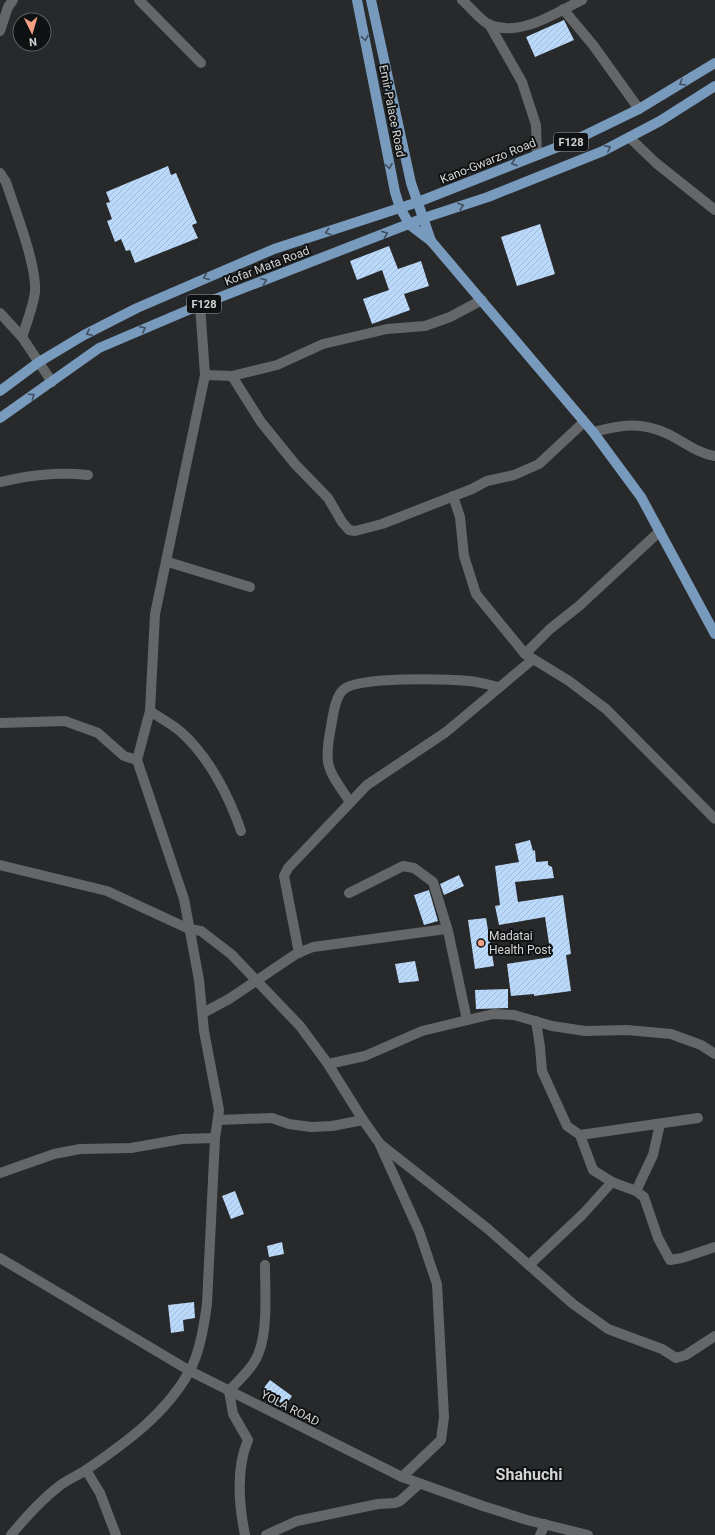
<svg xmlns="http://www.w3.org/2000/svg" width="715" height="1535" viewBox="0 0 715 1535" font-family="Roboto,sans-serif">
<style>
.building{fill:url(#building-hatch)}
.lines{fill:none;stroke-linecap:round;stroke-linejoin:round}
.minor{stroke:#646668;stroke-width:10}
.major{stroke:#789abd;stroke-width:10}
.oneway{stroke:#3f4f5f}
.poi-dot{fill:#f3a082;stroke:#101112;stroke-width:1.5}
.labels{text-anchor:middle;stroke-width:4;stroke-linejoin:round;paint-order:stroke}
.shield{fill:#101112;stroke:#989a9a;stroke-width:1}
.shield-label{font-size:11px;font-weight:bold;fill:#d3d4d5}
.street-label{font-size:12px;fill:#d3d4d5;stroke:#101112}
.poi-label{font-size:12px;fill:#d3d4d5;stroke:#101112;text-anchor:start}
.district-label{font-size:16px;font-weight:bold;fill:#d3d4d5;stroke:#101112}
</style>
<defs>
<pattern id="building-hatch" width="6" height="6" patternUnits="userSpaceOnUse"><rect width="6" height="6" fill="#bad9fb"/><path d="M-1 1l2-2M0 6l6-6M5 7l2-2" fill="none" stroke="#a1bad6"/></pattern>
</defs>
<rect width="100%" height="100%" fill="#27292a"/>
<!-- building -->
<g class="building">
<polygon points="564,20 574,40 535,57 526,37"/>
<polygon points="168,166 171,175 176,173 197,223 192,225 198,238 135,263 130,250 126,251 121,239 115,242 107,221 112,219 106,203 110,202 106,192"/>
<polygon points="540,224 555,274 517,286 501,237"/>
<polygon points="389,246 398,269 421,261 429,286 404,294 410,310 372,324 363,299 389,290 382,270 357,280 350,261"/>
<polygon points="530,840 533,851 535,850 536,862 548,861 548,865 552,867 554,878 515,882 518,902 563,895 571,954 566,955 571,991 534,996 534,994 511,996 507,964 551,957 545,917 499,925 495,906 500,905 495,866 519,862 515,844"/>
<polygon points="459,875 464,886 444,895 440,884"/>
<polygon points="429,890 438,921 424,925 414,895"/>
<polygon points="486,918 494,966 475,969 468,920"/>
<polygon points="415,961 419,981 399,983 395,964"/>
<polygon points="508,989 508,1008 476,1009 475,990"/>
<polygon points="235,1191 244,1214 231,1219 222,1196"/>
<polygon points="282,1242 284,1254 269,1257 267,1246"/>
<polygon points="194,1302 195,1318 183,1320 184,1331 171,1333 168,1305"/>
<polygon points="270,1380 292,1396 285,1406 263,1389"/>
</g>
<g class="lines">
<!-- minor -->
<g class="minor">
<polyline points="139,0 201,63"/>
<path d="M462,0C469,6 482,22 490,25C521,37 555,13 582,0"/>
<polyline points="563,9 593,45 639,109"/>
<polyline points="489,24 522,82 536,125 537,155"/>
<polyline points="0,31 8,7 13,0"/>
<polyline points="629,137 656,163 715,210"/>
<path d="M0,173L6,182C15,210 37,265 35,292C33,307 27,322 22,337"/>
<polyline points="0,313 22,337 52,382"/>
<polyline points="205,375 232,376 277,365 323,344 387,329 425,326 450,317 482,300"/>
<polyline points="232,376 261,422 295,464 328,498 342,522 349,530 355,531 382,524 472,489 487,481 514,475 539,464 584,422"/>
<path d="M593,432C621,425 640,421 668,434C684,442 697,453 715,456"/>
<path d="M0,482C31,475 56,472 88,475"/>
<polyline points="453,496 460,517 464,556 476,594 525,654 569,681 606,709 715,819"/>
<polyline points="168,562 250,587"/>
<polyline points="525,654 550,629 579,606 660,531"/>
<path d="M150,711C160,718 172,724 181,732C209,757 229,796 241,831"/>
<polyline points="0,723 65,721 98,733 124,756 137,760"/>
<path d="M350,802C328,769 323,767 331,727C333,715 335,698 343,690C357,676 448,679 469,681C479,682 490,685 499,687"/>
<polyline points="0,865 107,891 189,929 201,931 231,954 300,1026 328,1064 363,1120 380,1144 488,1229 573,1304 590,1316 608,1329 662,1349 676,1358 686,1355 715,1336"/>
<polyline points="349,893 403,866 414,868 433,882 448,931 467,1020"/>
<polyline points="299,953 284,876 288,868 367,785 446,732 532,660"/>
<polyline points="203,1013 229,999 296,954 313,947 446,929"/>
<polyline points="536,1021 540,1047 542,1071 567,1126 580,1135 593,1170 612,1182 636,1191 644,1197 658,1238 670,1260 682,1258 715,1247"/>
<polyline points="328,1064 365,1056 422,1031 493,1014 514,1015 552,1026 585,1031 627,1030 671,1034 701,1045 715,1054"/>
<polyline points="219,1120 272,1118 289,1124 311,1127 332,1126 363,1120"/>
<polyline points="580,1135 698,1118"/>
<polyline points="380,1145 419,1231 437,1284 444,1417 441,1440 402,1477"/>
<polyline points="0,1173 54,1154 80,1149 131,1148 182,1139 215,1138"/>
<polyline points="636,1191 653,1155 660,1124"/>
<polyline points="0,1258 190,1371 402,1477 483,1506 527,1520 588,1535"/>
<polyline points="529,1265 583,1214 612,1182"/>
<polyline points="86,1470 100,1493 116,1535"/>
<path d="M11,1535C25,1518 40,1501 58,1487C66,1480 77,1476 86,1470C125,1443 166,1414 189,1372C200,1353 204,1325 207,1304L215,1138L219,1110L204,1031L199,980L184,899L137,760L150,711L155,614L205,375L200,305"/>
<path d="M245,1535C239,1506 236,1468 248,1440L233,1414L229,1391C239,1380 254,1367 259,1352C268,1329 265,1290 265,1265"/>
<polyline points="266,1535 297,1521 378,1504 395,1503 400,1501 419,1484"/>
<polyline points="540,1535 545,1524"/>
</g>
<!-- major -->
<g class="major">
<polyline points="357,0 395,192 400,208 410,225 431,241 593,432 641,497 715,634"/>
<polyline points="371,0 411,183 431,241"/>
<polyline points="0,391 39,362 84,335 137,308 274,249 418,202 573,141 639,109 715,63"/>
<polyline points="0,418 99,348 200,305 424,218 488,197 603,151 660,121 715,86"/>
</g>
</g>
<!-- one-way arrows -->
<defs><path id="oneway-chevron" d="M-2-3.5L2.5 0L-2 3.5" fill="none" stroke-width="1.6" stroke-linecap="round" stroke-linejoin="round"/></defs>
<g class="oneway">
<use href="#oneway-chevron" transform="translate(365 38) rotate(79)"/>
<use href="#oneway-chevron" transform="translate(682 83) rotate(149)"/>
<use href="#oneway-chevron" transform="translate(608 148) rotate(-27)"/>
<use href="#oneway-chevron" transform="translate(514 163) rotate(160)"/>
<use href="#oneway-chevron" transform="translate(389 166) rotate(79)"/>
<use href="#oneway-chevron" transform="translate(461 206) rotate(-19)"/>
<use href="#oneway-chevron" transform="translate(328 232) rotate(162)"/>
<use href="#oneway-chevron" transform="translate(385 234) rotate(-21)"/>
<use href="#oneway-chevron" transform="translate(206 277) rotate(158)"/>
<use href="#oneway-chevron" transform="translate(264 281) rotate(-21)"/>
<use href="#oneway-chevron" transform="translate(143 329) rotate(-24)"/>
<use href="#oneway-chevron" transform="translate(89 333) rotate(153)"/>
<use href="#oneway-chevron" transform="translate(32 396) rotate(-34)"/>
</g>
<!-- markers -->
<circle class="poi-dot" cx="481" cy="943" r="4"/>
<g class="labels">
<!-- shield labels -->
<g class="shield">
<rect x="554" y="133" width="34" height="18" rx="3"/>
<rect x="187" y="295" width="34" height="18" rx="3"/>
</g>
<g class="shield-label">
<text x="571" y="146">F128</text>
<text x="204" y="308">F128</text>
</g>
<!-- street labels -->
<g class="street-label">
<text transform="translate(392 111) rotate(79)" y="4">Emir Palace Road</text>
<text transform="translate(488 161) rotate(-22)" y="4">Kano-Gwarzo Road</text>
<text transform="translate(267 266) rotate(-21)" y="4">Kofar Mata Road</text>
<text transform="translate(290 1408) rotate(27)" y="4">YOLA ROAD</text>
</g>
<!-- poi labels -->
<g class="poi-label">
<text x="489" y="940">Madatai<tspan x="489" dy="14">Health Post</tspan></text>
</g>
<!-- district labels -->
<g class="district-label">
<text x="529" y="1480">Shahuchi</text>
</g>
</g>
<!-- north arrow -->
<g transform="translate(32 32) rotate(175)"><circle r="19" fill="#101112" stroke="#5e5f60"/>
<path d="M0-3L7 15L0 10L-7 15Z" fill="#f3a082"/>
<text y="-6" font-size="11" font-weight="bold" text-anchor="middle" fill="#d3d4d5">N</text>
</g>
</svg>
